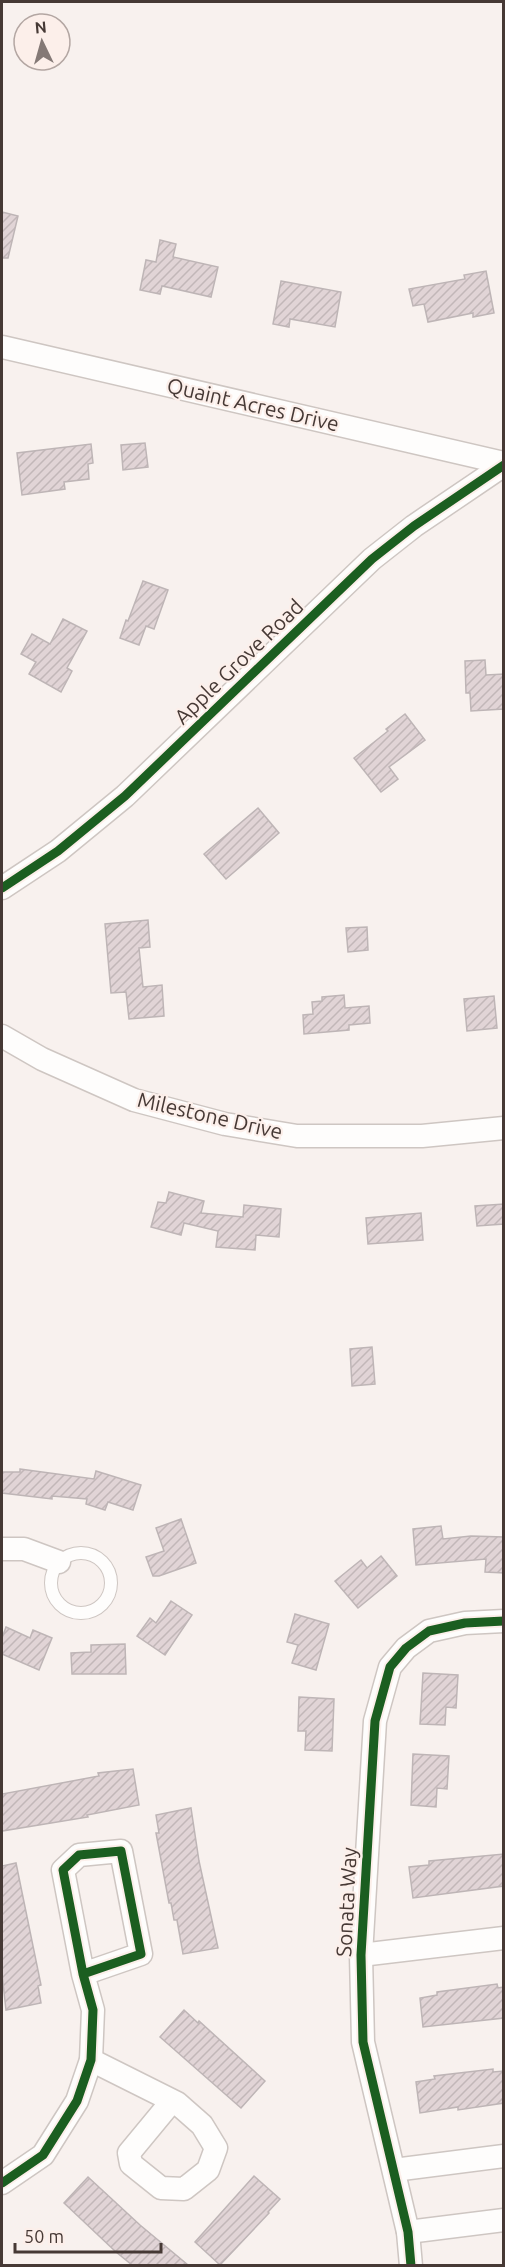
<svg xmlns="http://www.w3.org/2000/svg" width="505" height="2267" viewBox="0 0 505 2267" font-family="Ubuntu,sans-serif">
<style>
.building{fill:url(#building-hatch);stroke:#beb5b6;stroke-width:1.5}
.lines{fill:none;stroke-linecap:round;stroke-linejoin:round}
.lane-casing{stroke:#cec6c2;stroke-width:14}
.street-casing{stroke:#cec6c2;stroke-width:25}
.lane{stroke:#fefdfc;stroke-width:12}
.street{stroke:#fefdfc;stroke-width:22}
.cycleway-casing{stroke:#fcefea;stroke-width:13}
.cycleway{stroke:#1b5e20;stroke-width:9}
.labels{text-anchor:middle;stroke-width:4.5;stroke-linejoin:round;paint-order:stroke}
.street-label{font-size:21px;fill:#463935;stroke:#fcefea}
</style>
<defs>
<pattern id="building-hatch" width="6" height="6" patternUnits="userSpaceOnUse" patternTransform="scale(1.5)"><rect width="6" height="6" fill="#e1d4d6"/><path d="M-1 1l2-2M0 6l6-6M5 7l2-2" fill="none" stroke="#c2b7b8"/></pattern>
</defs>
<rect width="100%" height="100%" fill="#f8f1ee"/>
<!-- building -->
<g class="building">
<polygon points="2,212 18,216 8,258 2,258"/>
<polygon points="160,240 176,244 173,257 218,267 211,297 162,286 160,294 140,290 146,260 156,262"/>
<polygon points="486,271 494,313 473,317 473,313 428,322 424,304 413,306 409,289 465,279 464,275"/>
<polygon points="281,281 341,292 335,327 290,319 289,327 273,324"/>
<polygon points="145,443 148,467 123,470 121,445"/>
<polygon points="91,444 93,463 88,464 89,479 64,482 65,489 22,495 17,453"/>
<polygon points="143,581 168,590 154,629 146,626 139,645 120,638 126,620 128,621"/>
<polygon points="63,619 87,631 67,668 72,671 61,692 29,674 36,662 21,654 32,634 50,644"/>
<polygon points="485,660 486,675 504,674 504,709 471,711 470,693 466,693 465,661"/>
<polygon points="405,714 425,740 389,767 398,779 381,792 354,758 388,731 386,729"/>
<polygon points="258,808 279,833 226,879 204,854"/>
<polygon points="148,920 150,947 139,948 143,987 162,985 164,1016 129,1019 126,992 111,993 105,924"/>
<polygon points="367,927 368,950 348,952 346,928"/>
<polygon points="344,995 345,1008 369,1006 370,1023 349,1025 349,1030 304,1034 303,1015 313,1014 312,1002 322,1001 322,997"/>
<polygon points="494,996 497,1028 467,1031 464,999"/>
<polygon points="169,1192 204,1201 201,1213 243,1217 244,1205 281,1209 279,1237 256,1235 255,1250 216,1247 218,1231 184,1223 181,1235 151,1227 158,1202 166,1203"/>
<polygon points="504,1204 504,1224 477,1226 475,1206"/>
<polygon points="421,1213 423,1240 368,1244 366,1218"/>
<polygon points="372,1347 375,1384 352,1386 350,1349"/>
<polygon points="20,1469 94,1479 96,1471 141,1485 133,1510 108,1502 105,1510 86,1504 87,1499 52,1496 52,1499 2,1493 2,1472 20,1472"/>
<polygon points="181,1519 196,1563 159,1576 153,1576 146,1557 164,1551 156,1528"/>
<polygon points="441,1526 443,1539 471,1536 504,1537 504,1573 485,1572 486,1559 416,1565 413,1529"/>
<polygon points="381,1556 397,1576 358,1608 335,1581 361,1560 367,1568"/>
<polygon points="171,1601 192,1615 165,1655 137,1636 150,1618 156,1623"/>
<polygon points="295,1614 329,1624 316,1670 292,1663 298,1645 287,1642"/>
<polygon points="6,1627 30,1638 33,1630 52,1638 39,1670 2,1654 2,1638"/>
<polygon points="125,1644 126,1674 72,1674 71,1653 91,1652 91,1645"/>
<polygon points="423,1673 458,1675 456,1708 446,1707 445,1725 420,1724"/>
<polygon points="299,1697 334,1699 332,1751 305,1750 306,1731 298,1731"/>
<polygon points="413,1754 449,1756 447,1789 437,1788 436,1807 411,1805"/>
<polygon points="133,1769 139,1805 87,1815 88,1817 2,1831 2,1794 99,1776 98,1773"/>
<polygon points="191,1808 199,1861 218,1948 183,1954 177,1920 174,1920 171,1903 169,1903 156,1833 159,1833 156,1815"/>
<polygon points="504,1854 504,1886 413,1898 409,1867 429,1865 429,1861"/>
<polygon points="16,1863 41,1985 38,1986 41,2003 6,2010 2,1974 2,1866"/>
<polygon points="497,1984 498,1988 504,1987 504,2018 423,2027 420,1998 437,1995 437,1992"/>
<polygon points="184,2010 198,2023 199,2021 265,2081 241,2108 160,2037"/>
<polygon points="493,2069 493,2072 504,2071 504,2103 458,2110 458,2107 420,2113 416,2082 435,2079 434,2076"/>
<polygon points="254,2176 280,2199 268,2212 269,2213 220,2265 195,2242"/>
<polygon points="88,2177 140,2225 188,2265 132,2265 116,2252 64,2203"/>
</g>
<g class="lines">
<defs>
<circle id="lane" cx="81" cy="1583" r="30"/>
<g id="street">
<polyline points="2,347 504,463"/>
<polyline points="2,888 58,851 125,796 372,559 414,526 504,465"/>
<polyline points="2,1036 42,1059 134,1100 225,1124 297,1136 422,1136 504,1128"/>
<polyline points="2,1549 24,1549 59,1562"/>
<polyline points="361,1955 504,1938"/>
<polyline points="91,2060 177,2103 202,2125 216,2148 208,2170 184,2189 161,2188 131,2164 129,2153 172,2101"/>
<polyline points="394,2170 504,2156"/>
<polyline points="2,2183 43,2155 77,2101 91,2060 93,2010 83,1974 63,1870 79,1855 121,1851 141,1954 83,1974"/>
<polyline points="408,2232 504,2220"/>
<polyline points="411,2266 408,2232 363,2042 361,1955 375,1721 390,1667 406,1648 429,1631 465,1623 504,1621"/>
</g>
</defs>
<!-- lane casing -->
<use href="#lane" class="lane-casing"/>
<!-- street casing -->
<use href="#street" class="street-casing"/>
<!-- lane -->
<use href="#lane" class="lane"/>
<!-- street -->
<use href="#street" class="street"/>
<defs>
<g id="cycleway">
<polyline points="2,888 58,851 125,796 372,559 414,526 504,465"/>
<polyline points="2,2183 43,2155 77,2101 91,2060 93,2010 83,1974 63,1870 79,1855 121,1851 141,1954 83,1974"/>
<polyline points="411,2266 408,2232 363,2042 361,1955 375,1721 390,1667 406,1648 429,1631 465,1623 504,1621"/>
</g>
</defs>
<!-- cycleway casing -->
<use href="#cycleway" class="cycleway-casing"/>
<!-- cycleway -->
<use href="#cycleway" class="cycleway"/>
</g>
<g class="labels">
<!-- street labels -->
<g class="street-label">
<text transform="translate(253 405) rotate(13)" y="7">Quaint Acres Drive</text>
<text transform="translate(239 662) rotate(-44)" y="7">Apple Grove Road</text>
<text transform="translate(210 1116) rotate(13)" y="7">Milestone Drive</text>
<text transform="translate(347 1902) rotate(-87)" y="7">Sonata Way</text>
</g>
</g>
<!-- border -->
<rect width="505" height="2267" fill="none" stroke="#463935" stroke-width="6"/>
<!-- north arrow -->
<g transform="translate(42 42) rotate(355)"><circle r="28" fill="#fcefea" stroke="#b3a6a2" stroke-width="1.5"/>
<path d="M0-4.5L10 22L0 15L-10 22Z" fill="#847976"/>
<text y="-9" font-size="16" font-weight="bold" text-anchor="middle" fill="#463935">N</text>
</g>
<!-- scale -->
<path d="M15 2243v9h146v-9" fill="none" stroke="#463935" stroke-width="3"/>
<text x="24" y="2243" font-size="18" fill="#463935" stroke="#fcefea" stroke-width="4.5" paint-order="stroke">50 m</text>
</svg>
